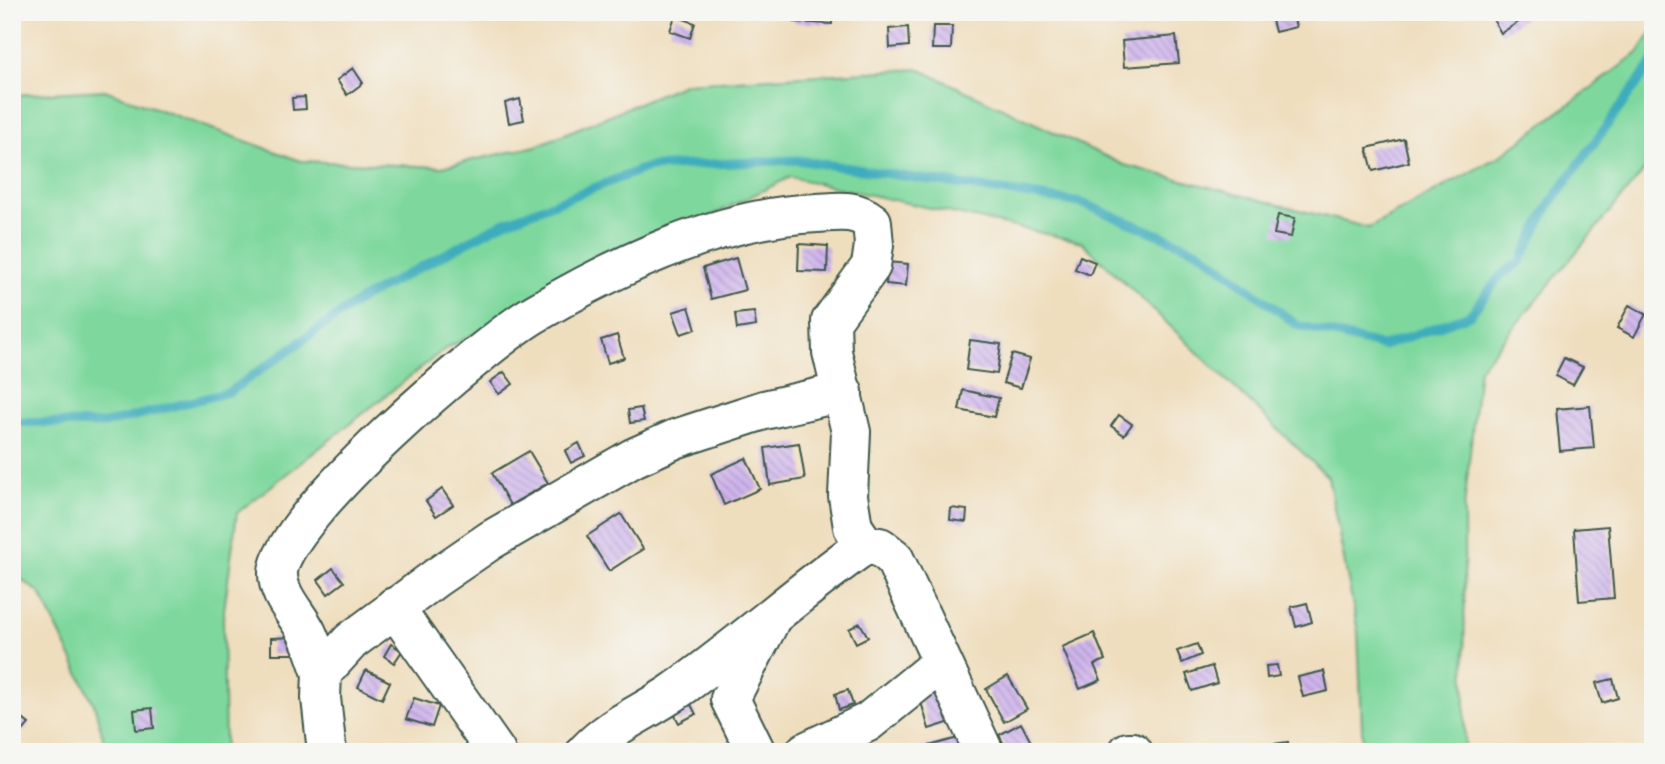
<svg xmlns="http://www.w3.org/2000/svg" width="1665" height="764" viewBox="0 0 1665 764" font-family="'Libre Bodoni',serif">
<style>
.green{fill:#7ed89d;stroke:#4e8a68;stroke-width:2}
.lines{fill:none;stroke-linecap:round;stroke-linejoin:round}
.stream{stroke:#3eacbc;stroke-width:9}
.building{fill:url(#building-back-hatch)}
.minor-casing{stroke:#3e5549;stroke-width:42}
.minor{stroke:#fff;stroke-width:38}
</style>
<defs>
<pattern id="building-back-hatch" width="6" height="6" patternUnits="userSpaceOnUse" patternTransform="scale(1.75)"><rect width="6" height="6" fill="#d0b5ed"/><path d="M-1 5l2 2M0 0l6 6M5-1l2 2" fill="none" stroke="#a894c1"/></pattern>
</defs>
<rect width="100%" height="100%" fill="#f6f6f2"/>
<filter id="ink" filterUnits="userSpaceOnUse"><feTurbulence type="fractalNoise" baseFrequency=".0143" numOctaves="2"/><feDisplacementMap in="SourceGraphic" scale="14" xChannelSelector="R" yChannelSelector="G"/><feConvolveMatrix kernelMatrix="1 2 1 2 8 2 1 2 1" color-interpolation-filters="sRGB"/></filter>
<filter id="wash" filterUnits="userSpaceOnUse"><feTurbulence type="fractalNoise" baseFrequency=".00686" numOctaves="4" result="noise"/><feDisplacementMap in="SourceGraphic" scale="28" xChannelSelector="R" yChannelSelector="G"/><feGaussianBlur stdDeviation="1.57" result="paint"/><feColorMatrix in="noise" values="0 0 0 0 0 0 0 0 0 0 0 0 0 0 0 0 0 1.4 0 .05"/><feComposite in="paint" operator="in"/></filter>
<g filter="url(#wash)">
<rect width="100%" height="100%" fill="#efdebe"/>
<!-- green -->
<polygon class="green" points="1653,30 1653,160 1479,369 1464,508 1465,752 1363,752 1358,632 1328,477 1082,242 790,177 446,348 237,513 223,618 225,752 107,752 94,704 40,593 12,573 12,95 105,90 301,161 442,167 536,146 686,83 919,69 1124,165 1369,228 1500,156 1638,53"/>
<g class="lines">
<!-- stream -->
<polyline class="stream" points="12,422 104,424 229,392 363,298 503,223 648,167 797,160 1082,203 1201,252 1297,325 1383,346 1470,315 1501,275 1520,262 1550,204 1653,62"/>
</g>
<g id="blocks">
<!-- building -->
<g class="building">
<polygon points="794,12 832,12 832,24 794,22"/>
<polygon points="1270,12 1292,12 1296,27 1275,32"/>
<polygon points="1496,12 1522,12 1525,18 1501,33 1491,16"/>
<polygon points="675,16 695,23 690,38 670,31"/>
<polygon points="933,26 952,26 951,49 932,49"/>
<polygon points="908,27 909,46 890,48 889,29"/>
<polygon points="1176,36 1179,63 1124,67 1122,41"/>
<polygon points="353,68 363,83 347,95 337,80"/>
<polygon points="305,97 306,109 293,110 292,98"/>
<polygon points="520,99 524,120 509,123 505,103"/>
<polygon points="1404,139 1409,162 1373,171 1367,148"/>
<polygon points="1278,215 1295,218 1291,237 1274,234"/>
<polygon points="799,244 828,246 827,272 798,271"/>
<polygon points="1080,256 1095,262 1090,275 1075,269"/>
<polygon points="736,258 745,290 711,299 703,268"/>
<polygon points="888,262 908,264 906,286 886,284"/>
<polygon points="1629,305 1646,314 1634,337 1617,328"/>
<polygon points="689,307 696,329 681,334 673,312"/>
<polygon points="754,312 756,326 737,329 735,314"/>
<polygon points="617,335 624,358 608,363 601,340"/>
<polygon points="970,340 1001,344 997,374 966,370"/>
<polygon points="1012,354 1030,359 1021,388 1003,383"/>
<polygon points="1564,358 1583,367 1573,385 1555,376"/>
<polygon points="504,372 513,384 499,394 490,382"/>
<polygon points="963,390 999,398 994,417 959,410"/>
<polygon points="1590,406 1594,448 1560,451 1556,409"/>
<polygon points="641,408 644,421 630,423 628,410"/>
<polygon points="1119,415 1132,424 1124,435 1111,426"/>
<polygon points="579,443 585,456 571,463 565,451"/>
<polygon points="799,443 805,479 770,485 765,448"/>
<polygon points="529,451 548,483 510,505 492,473"/>
<polygon points="746,458 760,489 724,505 711,474"/>
<polygon points="442,489 453,505 436,516 426,501"/>
<polygon points="951,508 967,510 966,522 950,520"/>
<polygon points="621,514 643,549 609,571 587,536"/>
<polygon points="1608,526 1614,598 1579,601 1574,529"/>
<polygon points="333,568 344,582 328,594 318,580"/>
<polygon points="1307,603 1312,622 1296,627 1291,607"/>
<polygon points="860,623 868,637 856,643 849,629"/>
<polygon points="1094,633 1105,660 1094,665 1101,680 1080,689 1062,647"/>
<polygon points="296,637 296,654 271,654 271,638"/>
<polygon points="391,644 402,651 394,663 384,656"/>
<polygon points="1197,644 1201,655 1182,663 1177,651"/>
<polygon points="1277,665 1279,676 1267,678 1266,666"/>
<polygon points="1212,666 1217,683 1192,691 1186,674"/>
<polygon points="366,670 390,682 382,699 358,687"/>
<polygon points="1324,671 1328,691 1303,697 1298,677"/>
<polygon points="944,676 957,720 929,729 916,685"/>
<polygon points="1008,676 1027,709 1004,722 986,689"/>
<polygon points="1613,679 1618,698 1602,703 1596,683"/>
<polygon points="848,690 853,705 839,710 835,694"/>
<polygon points="414,698 439,706 432,727 406,719"/>
<polygon points="690,703 696,714 679,723 673,712"/>
<polygon points="152,708 154,728 136,730 134,710"/>
<polygon points="15,713 29,724 23,731 12,723"/>
<polygon points="1021,723 1032,744 1017,752 1008,752 999,735"/>
<polygon points="958,738 962,752 923,752 922,748"/>
<polygon points="1288,742 1289,752 1274,752 1273,744"/>
</g>
</g>
</g>
<g filter="url(#ink)">
<use href="#blocks" fill-opacity="0" stroke="#3e5549" stroke-width="2"/>
<g class="lines">
<defs>
<g id="minor">
<polyline points="394,607 496,752"/>
<path d="M322,673C317,660 313,646 307,633C298,614 277,596 278,572C282,517 484,343 536,313C619,264 719,217 817,213C838,212 854,208 872,222L874,245L871,266L831,321L832,352L851,432L848,496L853,527L865,545"/>
<polyline points="327,752 321,698 322,673 351,641 437,577 491,540 633,458 675,439 764,410 843,392"/>
<path d="M586,752C612,724 644,713 674,692C740,646 799,591 865,545L880,547L894,558L984,752"/>
<polyline points="756,752 730,699 769,623"/>
<polyline points="805,752 868,722 941,663"/>
<polyline points="1128,752 1133,752"/>
</g>
</defs>
<!-- minor casing -->
<use href="#minor" class="minor-casing"/>
<!-- minor -->
<use href="#minor" class="minor"/>
</g>
</g>
<!-- margin -->
<rect width="1665" height="764" fill="none" stroke="#f6f6f2" stroke-width="42"/>
</svg>
